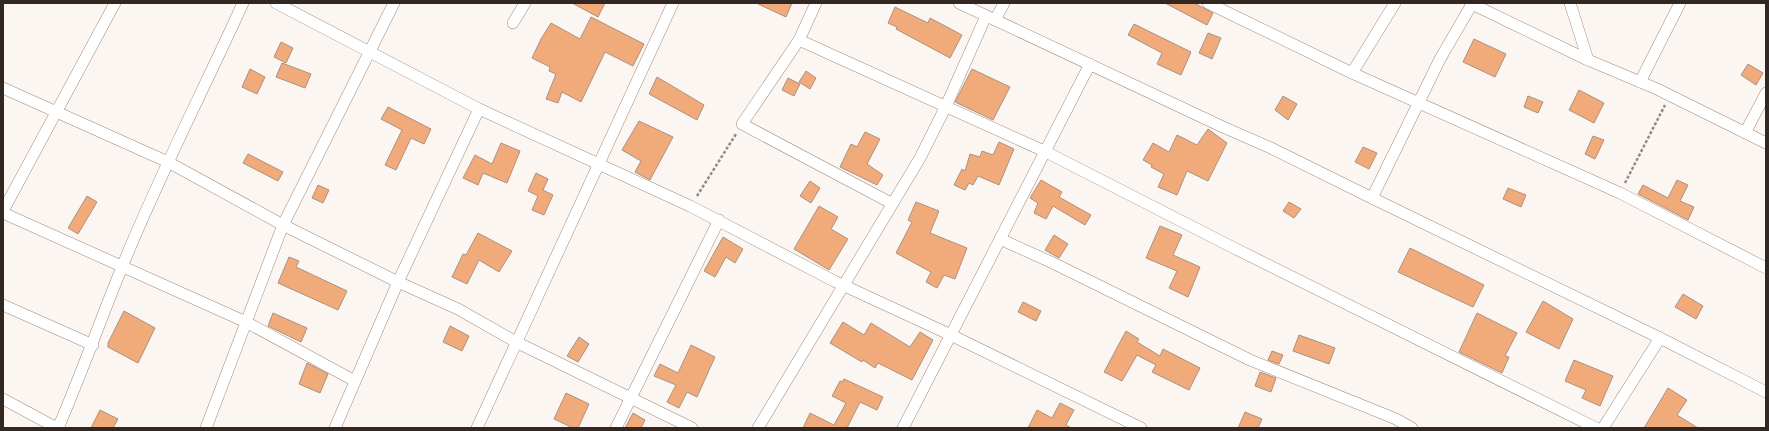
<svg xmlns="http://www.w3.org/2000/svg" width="1769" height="431" viewBox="0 0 1769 431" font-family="Cabin,sans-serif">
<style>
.building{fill:#f1ab7b;stroke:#ab917f}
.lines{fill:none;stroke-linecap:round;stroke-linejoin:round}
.street-casing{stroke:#a48a78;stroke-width:12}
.path{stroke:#928a85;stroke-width:2.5;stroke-dasharray:3 2;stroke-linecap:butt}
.street{stroke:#fff;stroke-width:11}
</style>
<rect width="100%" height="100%" fill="#fcf6f3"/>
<!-- building -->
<g class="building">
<polygon points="572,3 605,3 598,17"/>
<polygon points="756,3 792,3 786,17"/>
<polygon points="1165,3 1194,3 1213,13 1207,25"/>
<polygon points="895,7 928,23 930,18 962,35 950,58 896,29 897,27 888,23"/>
<polygon points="591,17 644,44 633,66 605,52 581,102 562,92 558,103 546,99 556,74 549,71 550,67 532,58 541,39 551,23 580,39"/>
<polygon points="1134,24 1191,52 1181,75 1157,64 1162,53 1128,35"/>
<polygon points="1208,33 1221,38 1212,59 1199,53"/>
<polygon points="1474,39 1506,54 1495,77 1463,62"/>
<polygon points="281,42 293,48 286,63 274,57"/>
<polygon points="282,63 311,74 305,88 276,77"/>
<polygon points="1748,64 1763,73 1756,85 1741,75"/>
<polygon points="250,69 265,77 257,94 242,87"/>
<polygon points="972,69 1010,87 993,120 955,102"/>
<polygon points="806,71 816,78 810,89 799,82"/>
<polygon points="657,77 704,105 697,120 649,94"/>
<polygon points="788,78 800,84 794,96 782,90"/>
<polygon points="1579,90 1604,103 1594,123 1569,110"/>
<polygon points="1283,96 1297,104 1288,120 1275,110"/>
<polygon points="1528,96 1543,102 1538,113 1524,107"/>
<polygon points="388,107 431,129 424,144 411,138 396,170 385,165 402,130 381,119"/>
<polygon points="639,121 673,137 650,180 635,172 641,161 622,150"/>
<polygon points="1208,129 1227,143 1208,181 1187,171 1177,195 1158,187 1164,174 1151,167 1152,165 1143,160 1153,143 1169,152 1177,135 1197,145"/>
<polygon points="865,132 880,139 867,164 883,175 877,185 840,167 851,144 857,147"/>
<polygon points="1593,136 1604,140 1595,159 1585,154"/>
<polygon points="999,142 1014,149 999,185 978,176 973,185 969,183 965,190 954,185 962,169 965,171 970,154 980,157 982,151 993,155"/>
<polygon points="501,143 520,151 507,183 483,173 478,185 463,178 475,155 492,164"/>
<polygon points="1363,147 1377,153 1369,169 1355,162"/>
<polygon points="248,154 283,172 278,181 243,163"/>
<polygon points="536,173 548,179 543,190 553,195 544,215 532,210 538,196 528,191"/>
<polygon points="1041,180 1062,192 1059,197 1091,215 1085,225 1053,206 1046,219 1034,213 1038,203 1030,198"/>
<polygon points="1677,180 1688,185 1680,201 1694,207 1688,220 1638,194 1643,185 1668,198"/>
<polygon points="810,181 820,188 811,203 800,196"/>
<polygon points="318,185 329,190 323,203 312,198"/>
<polygon points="1508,188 1526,195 1521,207 1503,199"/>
<polygon points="87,196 97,202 78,234 68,228"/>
<polygon points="916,202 939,211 930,233 967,248 955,279 944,275 937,288 926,282 931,272 896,253 912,222 908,220"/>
<polygon points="1289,202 1301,209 1294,218 1283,211"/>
<polygon points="819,206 838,217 831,229 848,239 829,270 794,249"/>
<polygon points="1160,226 1182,235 1173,255 1200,267 1188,297 1169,288 1177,271 1146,258"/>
<polygon points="478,233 512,251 499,272 479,260 467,284 452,277 463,254 466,255"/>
<polygon points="1054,235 1068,244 1059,258 1045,250"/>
<polygon points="723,237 743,249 735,263 726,257 715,277 704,271"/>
<polygon points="1410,248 1484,285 1473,307 1398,272"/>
<polygon points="289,257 299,261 296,267 347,291 338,310 278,283"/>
<polygon points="1683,294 1703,306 1696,319 1675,307"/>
<polygon points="1543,301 1573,319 1559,349 1526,332"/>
<polygon points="1023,302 1041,311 1036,321 1018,312"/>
<polygon points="124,311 155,328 138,363 108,347 108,343"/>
<polygon points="273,313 307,328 301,342 268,326"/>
<polygon points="1477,313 1517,333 1505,356 1509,357 1502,373 1459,352"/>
<polygon points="843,322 864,335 871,323 910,347 920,332 933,340 912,380 878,363 875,368 863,360 862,362 830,343"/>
<polygon points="450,326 469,336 462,351 443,342"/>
<polygon points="1126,331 1139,339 1137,342 1160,356 1163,349 1200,368 1189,390 1152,372 1156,365 1137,355 1122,381 1104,372"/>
<polygon points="1299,335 1335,348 1329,364 1293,351"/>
<polygon points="579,337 589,344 578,362 567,356"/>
<polygon points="691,345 715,357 697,397 687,392 679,408 667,402 676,385 654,376 660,364 678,373"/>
<polygon points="1272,351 1283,355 1279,364 1268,360"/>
<polygon points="1574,360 1613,376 1600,406 1582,398 1586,390 1565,381"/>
<polygon points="307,363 328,374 320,393 299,384"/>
<polygon points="1260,372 1276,378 1271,392 1255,386"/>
<polygon points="844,379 883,397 877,410 860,402 847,428 803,428 810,413 834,425 846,403 832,396 840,381 842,382"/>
<polygon points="1668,388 1687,400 1677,415 1698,428 1644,428"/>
<polygon points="566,393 589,404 578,428 573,428 554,419"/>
<polygon points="1060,403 1074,410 1066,425 1071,428 1028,428 1037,410 1052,418"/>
<polygon points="100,410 118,419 113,428 91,428"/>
<polygon points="1245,412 1262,419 1258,428 1238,428"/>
<polygon points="633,413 645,420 641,428 625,428"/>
</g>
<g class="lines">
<defs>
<g id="street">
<polyline points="276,3 479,109 690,206 834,281 951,335 1141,428"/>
<polyline points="816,3 799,40 742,124 891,203"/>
<polyline points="959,3 1223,127 1271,148 1372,198 1660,338 1766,392"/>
<polyline points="1208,3 1352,73 1620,193 1766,268"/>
<polyline points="1470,3 1588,60 1657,89 1766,143"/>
<polyline points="1570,3 1588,60"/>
<polyline points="995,20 1004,3"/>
<polyline points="513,23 525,3"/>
<polyline points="799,40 1044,151 1232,247 1596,428"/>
<polyline points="1352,73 1395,3"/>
<polyline points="1640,82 1680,3"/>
<polyline points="3,88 168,162 283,225 398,282 458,309 516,342 692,428"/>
<polyline points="1745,133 1766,93"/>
<polyline points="1372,198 1440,59 1472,4"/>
<polyline points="3,211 115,3"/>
<polyline points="3,213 246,322 355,381"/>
<polyline points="1000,239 1053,263 1250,360 1396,419 1412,428"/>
<polyline points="3,305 93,345"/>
<polyline points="3,399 57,428"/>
<path d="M58,428C81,375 100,321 122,267C158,178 203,91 243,3"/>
<polyline points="206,428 283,225 394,3"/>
<polyline points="335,428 398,282 479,109"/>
<polyline points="477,428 673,3"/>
<polyline points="616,428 719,220"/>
<polyline points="758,428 920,158 946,106 986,16"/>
<polyline points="903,428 1090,64"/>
<polyline points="1603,428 1660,338"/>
</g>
</defs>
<!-- street casing -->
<use href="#street" class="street-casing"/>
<!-- path -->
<g class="path">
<polyline points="1625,183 1665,105"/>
<polyline points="697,196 736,134"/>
</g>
<!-- street -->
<use href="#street" class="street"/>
</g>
<!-- border -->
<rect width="1769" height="431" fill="none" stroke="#322821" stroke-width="8"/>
</svg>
